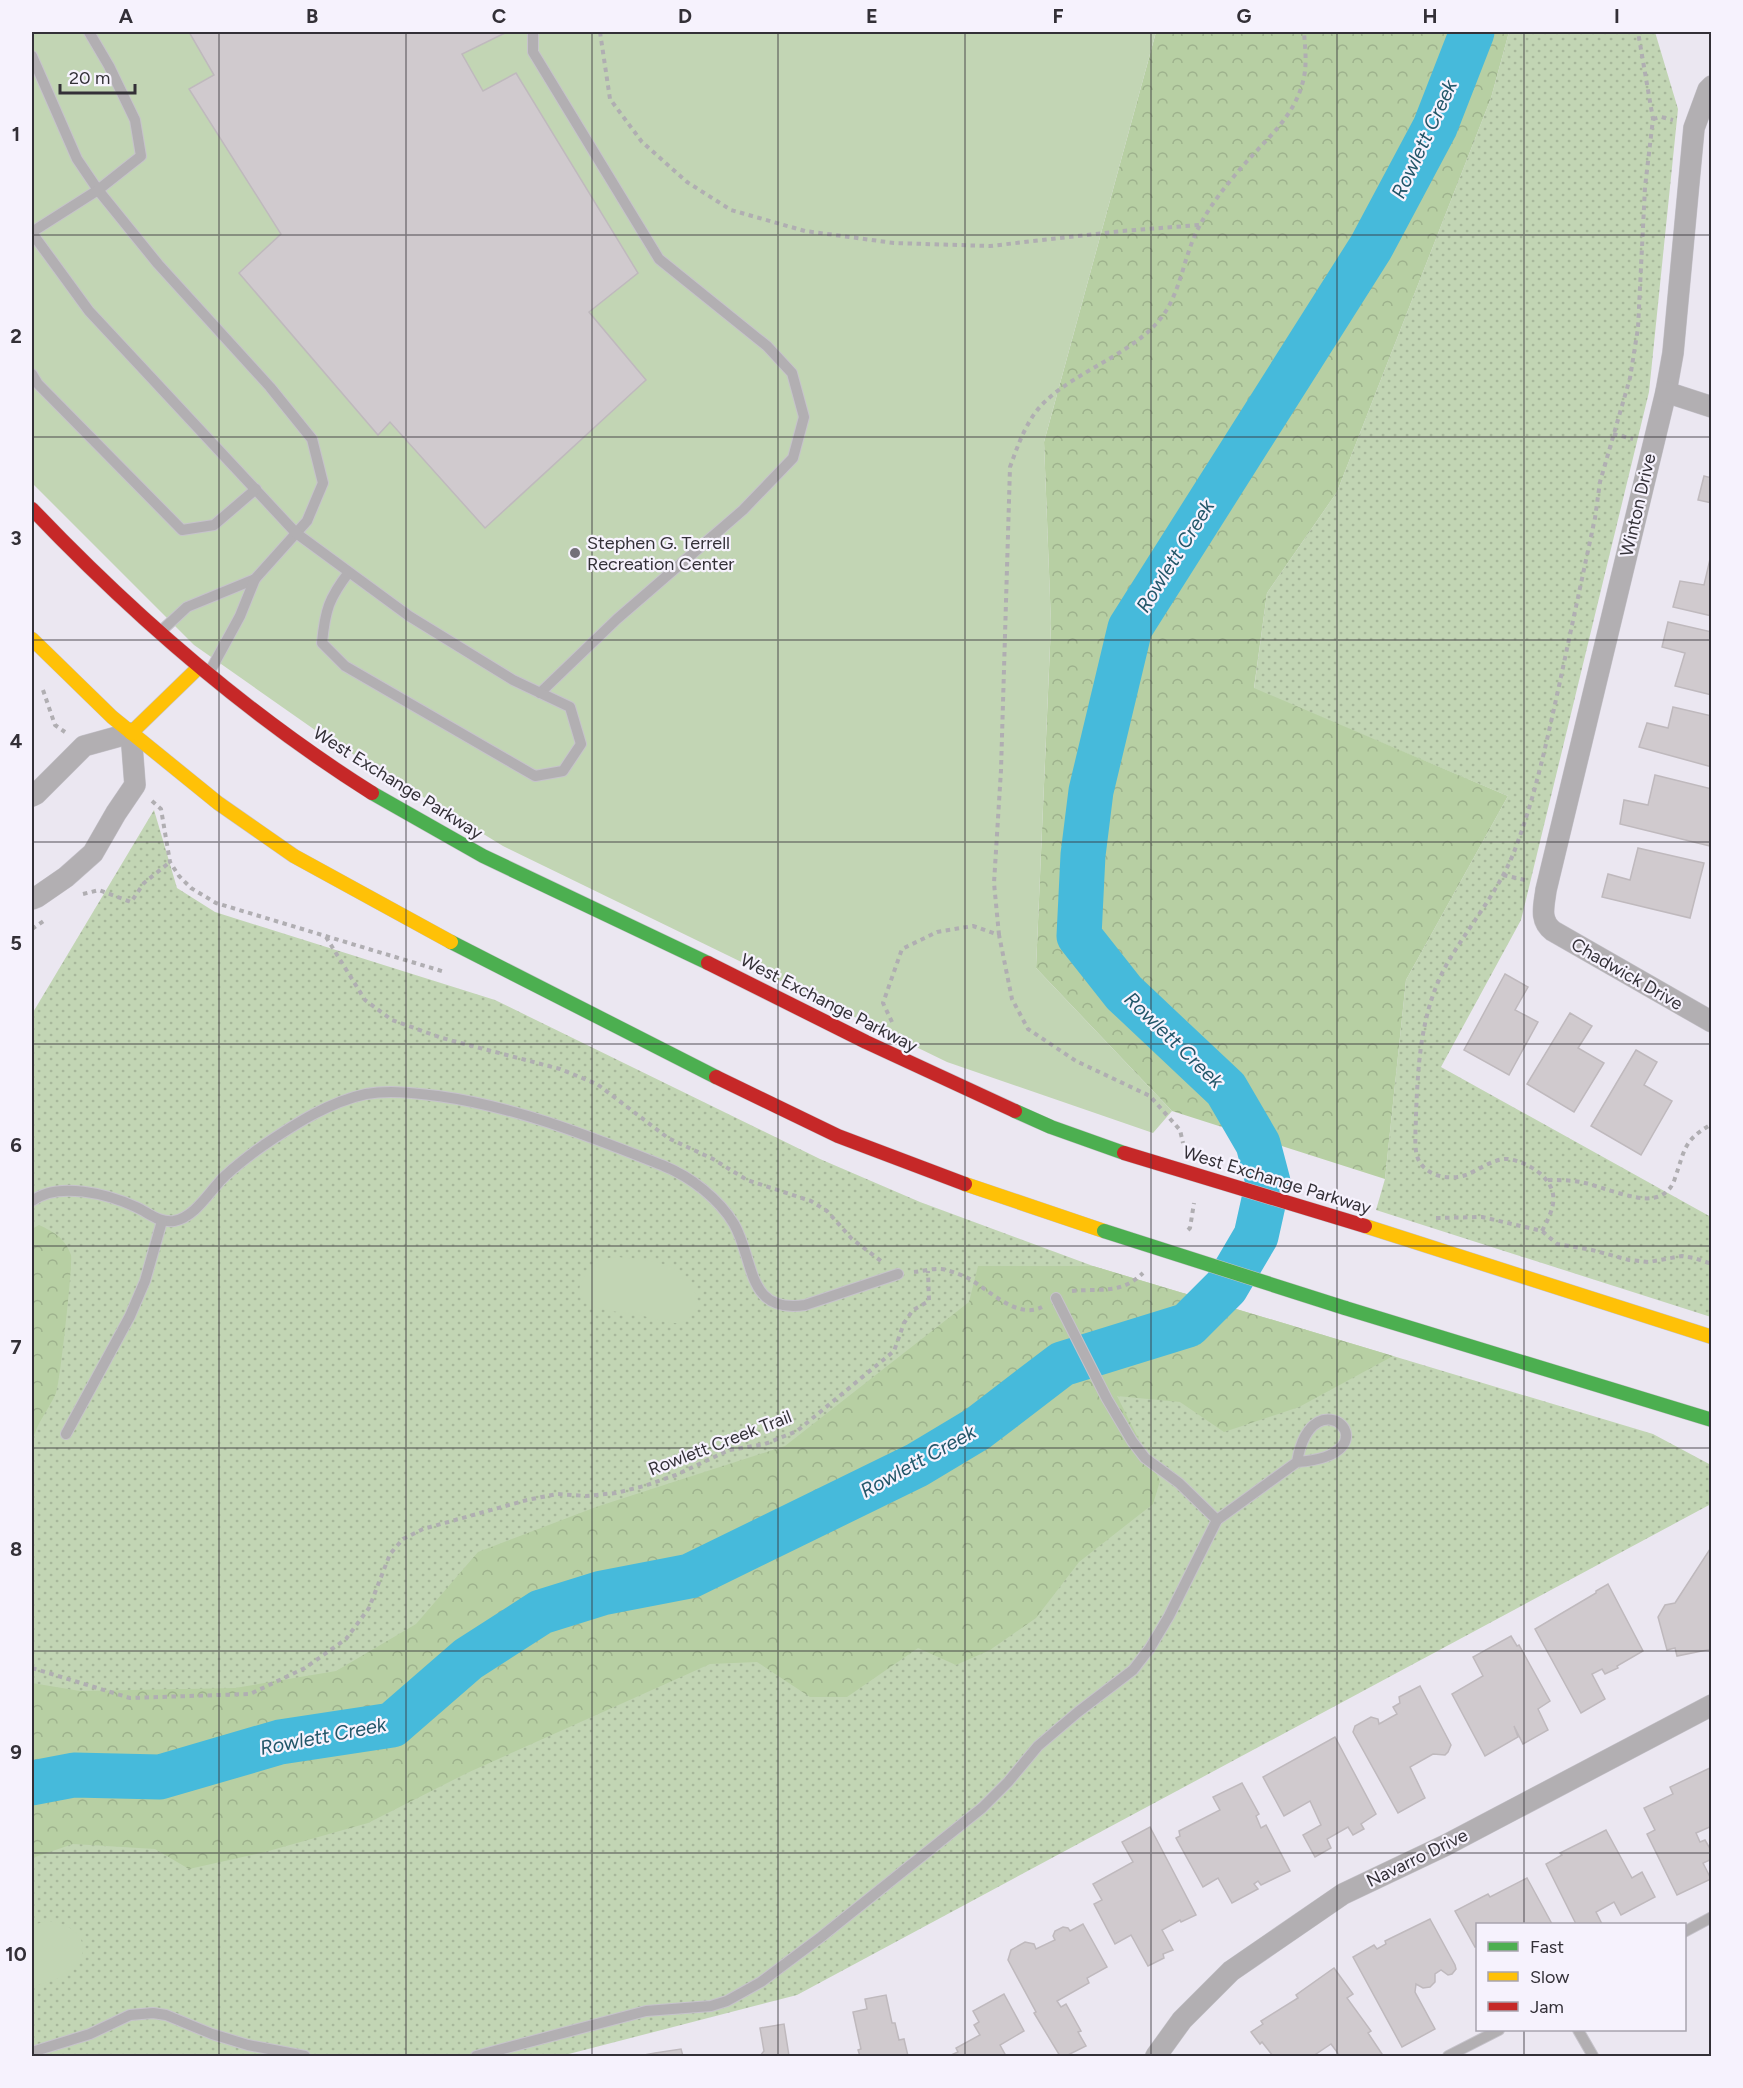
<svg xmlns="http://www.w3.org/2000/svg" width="1743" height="2088" viewBox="0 0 1743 2088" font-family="Figtree,sans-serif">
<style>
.grass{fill:url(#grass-dots)}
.forest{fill:url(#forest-crowns)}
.pitch{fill:#c2d5b4}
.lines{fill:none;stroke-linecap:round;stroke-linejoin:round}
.river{stroke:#46badb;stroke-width:45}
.building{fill:#d0cace;stroke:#bfb9bd;stroke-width:1.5}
.lane-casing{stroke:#c6c3cb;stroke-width:12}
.street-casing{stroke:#c6c3cb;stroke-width:22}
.fast-casing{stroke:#c6c3cb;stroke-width:15}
.slow-casing{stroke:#c6c3cb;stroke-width:15}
.jam-casing{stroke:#c6c3cb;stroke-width:15}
.path{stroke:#b0aeb2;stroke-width:4;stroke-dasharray:4.5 4.5;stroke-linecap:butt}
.lane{stroke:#b2afb2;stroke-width:10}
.street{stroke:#b2afb2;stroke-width:21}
.fast{stroke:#4caf50;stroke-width:14}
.slow{stroke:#ffc107;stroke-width:14}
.jam{stroke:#c62828;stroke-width:14}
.fast-bridge-casing{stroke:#c6c3cb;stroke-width:15;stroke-linecap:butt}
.jam-bridge-casing{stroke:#c6c3cb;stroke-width:15;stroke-linecap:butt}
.fast-bridge{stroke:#4caf50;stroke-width:14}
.jam-bridge{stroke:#c62828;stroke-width:14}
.grid{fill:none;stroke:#333037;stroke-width:1.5;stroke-opacity:0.55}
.poi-dot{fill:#737078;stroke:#f6f2fd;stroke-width:2}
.labels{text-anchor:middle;stroke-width:4.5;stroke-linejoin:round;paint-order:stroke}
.street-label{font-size:18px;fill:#333037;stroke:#f6f2fd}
.poi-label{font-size:18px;fill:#333037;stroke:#f6f2fd;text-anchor:start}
.water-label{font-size:20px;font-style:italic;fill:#225669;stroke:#f6f2fd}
.neatline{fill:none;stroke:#333037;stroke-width:2}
.grid-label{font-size:20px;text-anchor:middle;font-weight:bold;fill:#333037}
</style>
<defs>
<pattern id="grass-dots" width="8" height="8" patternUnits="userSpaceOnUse" patternTransform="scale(1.5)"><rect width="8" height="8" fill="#c2d5b4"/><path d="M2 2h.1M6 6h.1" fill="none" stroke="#a7b79b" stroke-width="1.8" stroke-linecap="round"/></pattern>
<pattern id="forest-crowns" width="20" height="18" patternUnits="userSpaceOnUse" patternTransform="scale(1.5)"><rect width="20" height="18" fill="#b7cfa3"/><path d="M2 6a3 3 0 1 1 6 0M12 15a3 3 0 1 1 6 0" fill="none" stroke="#9eb28d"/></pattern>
</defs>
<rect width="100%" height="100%" fill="#ebe7f1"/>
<!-- grass -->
<g class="grass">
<polygon points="1509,32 1655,32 1678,109 1649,392 1521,920 1441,1067 1711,1217 1711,1317 1376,1210 1385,1179 1406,980 1508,796 1254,689 1267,593 1337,492 1491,98"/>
<polygon points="154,810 177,888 215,912 495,1000 820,1159 920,1202 1093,1266 1653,1434 1711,1465 1711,1504 797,1995 561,2056 32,2056 32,1014"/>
</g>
<!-- forest -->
<g class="forest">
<polygon points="1156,32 1509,32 1491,98 1337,492 1267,593 1254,688 1508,796 1406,980 1385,1179 1172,1111 1036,968 1051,624 1044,442"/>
<path d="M39,1225C54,1232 65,1238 71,1255C73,1262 60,1384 56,1393C48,1411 37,1422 32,1442V1229Z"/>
<polygon points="978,1266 1093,1266 1393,1356 1299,1407 1224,1432 1180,1402 1117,1396 1160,1481 1153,1504 1079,1562 1036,1618 990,1650 956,1665 918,1648 847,1697 810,1697 757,1662 710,1664 467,1773 368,1823 265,1852 189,1869 155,1849 73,1844 32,1858 32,1683 80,1691 235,1688 336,1671 416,1624 478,1552 596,1507 785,1446 969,1302"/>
</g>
<!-- pitch -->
<g class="pitch">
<polygon points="32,32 1156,32 1044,442 1051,623 1036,968 1172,1111 1153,1133 947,1062 503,846 325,737 194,645 32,483"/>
<path d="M618,1257C648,1260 685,1261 696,1295C698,1302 696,1311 691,1316C687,1321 681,1324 675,1323C663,1323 651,1317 639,1315C619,1311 558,1311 587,1273C595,1263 605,1257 618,1257Z"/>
<path d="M44,1922C70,1920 97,1942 75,1967C63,1980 47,1981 32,1987V1925Z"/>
</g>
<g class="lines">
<!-- river -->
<polyline class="river" points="32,1783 74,1775 160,1777 280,1742 392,1725 468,1659 541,1612 602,1593 690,1576 917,1465 977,1429 1062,1364 1188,1325 1226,1287 1256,1236 1268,1182 1258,1144 1226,1089 1124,993 1079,936 1083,855 1091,791 1130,628 1371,247 1435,127 1472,32"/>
</g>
<!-- building -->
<g class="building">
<polygon points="189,32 507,32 462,54 483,91 516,73 638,273 589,312 646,380 485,528 390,422 378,435 239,273 281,234 189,89 214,75"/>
<polygon points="1704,476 1712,478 1712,503 1698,500"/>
<polygon points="1711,555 1712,616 1673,607 1680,581 1704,585"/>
<polygon points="1668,622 1712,632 1712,695 1675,686 1685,653 1662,647"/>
<polygon points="1673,707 1712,716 1712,767 1639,747 1647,723 1668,728"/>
<polygon points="1655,775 1712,789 1710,846 1620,824 1624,800 1648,805"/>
<polygon points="1638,848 1704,863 1690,918 1602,897 1608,874 1630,880"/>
<polygon points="1505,974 1528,987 1515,1010 1538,1022 1509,1075 1464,1050"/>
<polygon points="1570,1013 1592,1026 1578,1048 1604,1063 1574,1112 1527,1084"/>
<polygon points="1636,1050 1657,1062 1644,1085 1672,1101 1641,1155 1591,1126"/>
<polygon points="1712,1546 1712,1649 1677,1656 1675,1648 1667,1650 1658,1617 1665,1605 1675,1603"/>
<polygon points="1608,1584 1643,1651 1617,1666 1618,1668 1605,1674 1602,1669 1592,1674 1605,1699 1581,1713 1535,1629 1596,1593 1596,1591"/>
<polygon points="1511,1636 1517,1646 1519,1645 1550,1701 1538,1709 1548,1730 1523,1744 1514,1726 1518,1737 1485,1756 1452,1694 1483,1676 1473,1657"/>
<polygon points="1420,1686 1451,1745 1448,1752 1445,1755 1433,1754 1410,1767 1425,1798 1398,1813 1353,1732 1355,1726 1371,1717 1378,1719 1379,1724 1397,1714 1393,1707 1400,1703 1399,1697"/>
<polygon points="1335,1737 1376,1814 1361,1824 1364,1829 1353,1835 1348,1827 1327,1839 1331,1848 1315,1857 1303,1835 1321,1825 1310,1801 1284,1816 1263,1777"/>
<polygon points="1712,1767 1712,1826 1696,1833 1700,1842 1705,1840 1712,1852 1712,1859 1703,1863 1711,1879 1677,1895 1647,1834 1655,1830 1644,1808 1673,1794 1670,1787"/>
<polygon points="1242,1783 1259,1814 1256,1816 1261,1828 1266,1825 1290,1871 1261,1885 1258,1881 1254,1884 1258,1889 1232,1903 1218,1878 1203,1887 1176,1838 1180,1836 1179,1831 1220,1810 1213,1797"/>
<polygon points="1150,1827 1196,1915 1181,1922 1180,1920 1162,1930 1173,1950 1163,1954 1164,1958 1148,1966 1131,1935 1115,1944 1094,1904 1102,1900 1093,1884 1133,1862 1122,1842"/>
<polygon points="1606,1830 1632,1878 1642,1872 1655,1897 1621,1915 1614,1902 1596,1912 1602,1924 1576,1924 1546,1864 1562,1855 1560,1853"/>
<polygon points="1527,1878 1552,1924 1478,1924 1478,1946 1475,1947 1455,1911 1488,1894 1490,1897"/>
<polygon points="1430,1919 1455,1965 1456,1969 1452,1974 1448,1975 1441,1970 1435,1974 1435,1982 1430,1987 1423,1988 1416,1984 1415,1992 1435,2029 1402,2047 1353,1957 1374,1945 1377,1949 1386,1944 1385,1941"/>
<polygon points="1083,1924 1107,1967 1087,1978 1089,1983 1057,2001 1061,2007 1066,2004 1081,2031 1078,2032 1086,2046 1066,2056 1060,2056 1034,2013 1036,2012 1008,1960 1011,1950 1025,1942 1034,1944 1036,1949 1055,1940 1053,1936 1055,1931 1063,1927 1068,1928 1070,1931"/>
<polygon points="1334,1968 1353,1994 1347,1998 1371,2031 1368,2033 1382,2054 1378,2056 1340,2056 1331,2044 1313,2056 1273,2056 1262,2042 1260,2044 1251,2032 1263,2024 1261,2021 1298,1998 1296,1995"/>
<polygon points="1004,1994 1024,2031 1000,2045 1006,2056 949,2056 958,2052 956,2048 980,2035 974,2025 979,2022 973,2011"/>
<polygon points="886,1995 892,2023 895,2023 899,2040 904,2039 908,2056 860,2056 858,2050 861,2049 853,2012 867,2009 865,1999"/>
<polygon points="784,2024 789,2056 760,2056 764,2051 760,2028"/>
<polygon points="681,2049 683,2056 639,2056 655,2053"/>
</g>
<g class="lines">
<defs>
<g id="lane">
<polyline points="533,32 533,52 659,259 767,346 792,373 804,417 793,458 743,510 617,619 540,693"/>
<polyline points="32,56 77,159 98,190 158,264 270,387 312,439 323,483 307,521 255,579 187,607 160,632"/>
<polyline points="32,232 98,190 141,156 135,120 109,66 89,32"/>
<path d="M32,233L89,311L296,533L409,616L513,680L570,707L581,744L563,771L535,776L345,666L322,643C325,610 329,598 349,572"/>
<polyline points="32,374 38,384 182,530 214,525 256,489"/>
<polyline points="209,673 240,616 255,579"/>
<path d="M32,1201C58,1181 108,1194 136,1207C149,1213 159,1223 174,1221C196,1217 210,1190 225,1176C237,1165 250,1155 264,1145C295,1124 329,1102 366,1094C390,1090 414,1093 438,1096C518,1107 591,1137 664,1166C691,1177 719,1199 734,1224C755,1261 746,1314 805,1305L898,1274"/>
<polyline points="66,1434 130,1316 145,1281 162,1221"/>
<path d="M1217,1520L1297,1462C1399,1455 1313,1370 1297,1462"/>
<polyline points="1684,1932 1712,1917"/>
<polyline points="1578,2030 1593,2056"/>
<polyline points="32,2052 90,2034 130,2015 153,2013 166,2015 212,2034 248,2045 305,2056"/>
<polyline points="476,2056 646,2011 711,2006 727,2001 761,1982 821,1937 982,1808 1008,1782 1038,1746 1078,1712 1133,1670 1150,1648 1169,1616 1217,1520 1179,1483 1145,1458 1132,1441 1107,1399 1056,1298"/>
<polyline points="1448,2056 1499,2030"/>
</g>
<g id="street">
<path d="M1712,86L1708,90L1694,128L1673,353L1666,392L1546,890C1544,906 1539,920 1553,931L1712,1022"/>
<polyline points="1666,392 1712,407"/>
<polyline points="32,796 36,794 84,746 131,733 135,785 116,813 93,853 66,877 37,897 32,899"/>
<polyline points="1156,2056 1182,2020 1231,1971 1343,1894 1446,1845 1712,1705"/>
</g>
<g id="fast">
<polyline points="372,793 483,856 708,963"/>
<polyline points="451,942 716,1077"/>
<polyline points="1015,1111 1051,1127 1124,1153"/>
<polyline points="1345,1308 1712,1420"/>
</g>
<g id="slow">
<polyline points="32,639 112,717 218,803 294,856 451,942"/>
<polyline points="131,733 198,668"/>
<polyline points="965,1184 1104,1231"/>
<polyline points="1365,1226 1712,1337"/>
</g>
<g id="jam">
<path d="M32,509C135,617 245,713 372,793"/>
<polyline points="708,963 866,1042 1015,1111"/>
<polyline points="716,1077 838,1136 965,1184"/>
</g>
</defs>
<!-- lane casing -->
<use href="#lane" class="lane-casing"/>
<!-- street casing -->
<use href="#street" class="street-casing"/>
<!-- fast casing -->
<use href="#fast" class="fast-casing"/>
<!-- slow casing -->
<use href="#slow" class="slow-casing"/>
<!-- jam casing -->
<use href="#jam" class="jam-casing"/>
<!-- path -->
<g class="path">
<polyline points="600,32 610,99 642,142 687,182 731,210 805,231 894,243 990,246 1122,231 1199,225"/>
<polyline points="1653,119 1661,117 1673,120"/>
<polyline points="1613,434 1633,439"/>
<polyline points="43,690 55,725 65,732"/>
<polyline points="152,801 161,809 170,862 179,876 191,888 216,903 445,972"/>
<polyline points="1503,875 1525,880"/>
<polyline points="83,894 99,890 131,902 144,883 170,862"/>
<polyline points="32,929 45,920"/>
<path d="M999,935L994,883L1001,770L1010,467C1017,448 1023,430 1035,413C1061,377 1124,359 1156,324C1182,296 1182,257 1200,225C1212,202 1231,179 1249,159C1272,134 1297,112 1304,77C1307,63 1305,46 1304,32"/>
<polyline points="326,937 365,1000 392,1020 442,1038 560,1069 597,1084 668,1138 713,1159 747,1180 811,1201 827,1211 852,1239 881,1261"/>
<polyline points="892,1022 883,1003 902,949 937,932 973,926 999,935 1012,999 1028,1029 1076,1061 1150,1096 1180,1130 1183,1143"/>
<path d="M1548,1180C1560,1180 1573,1180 1585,1183C1602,1187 1636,1201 1652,1198C1663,1197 1672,1189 1675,1178C1685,1150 1683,1140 1712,1124"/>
<polyline points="1436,1218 1482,1217 1542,1231 1557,1244 1592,1250 1629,1260 1649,1262 1682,1256 1694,1258 1712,1264"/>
<polyline points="1188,1230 1190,1228 1194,1203"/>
<path d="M1542,1231C1555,1207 1561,1190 1537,1171C1530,1166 1518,1160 1508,1159C1494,1158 1479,1170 1466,1175C1449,1181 1423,1176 1417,1156C1414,1147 1416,1125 1416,1115C1418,1062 1421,1009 1448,962C1471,923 1502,887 1517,844C1536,793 1547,740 1559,686C1571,630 1583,574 1595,518L1600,482L1630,378L1638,328L1645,187L1653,119L1638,32"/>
<path d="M914,1272C924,1271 937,1267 946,1270C954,1272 961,1275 968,1278C988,1289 1017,1320 1042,1307"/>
<path d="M1072,1291C1101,1288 1120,1295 1143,1273"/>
<polyline points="32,1668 130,1698 250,1694 305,1668 346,1639 369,1608 390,1554 403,1539 423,1529 527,1500 557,1494 586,1496 616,1493 644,1486 676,1475 729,1450 765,1444 797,1431 894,1351 904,1323 913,1310 929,1301 928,1271"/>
</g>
<!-- lane -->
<use href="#lane" class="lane"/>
<!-- street -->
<use href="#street" class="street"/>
<!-- fast -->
<use href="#fast" class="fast"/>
<!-- slow -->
<use href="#slow" class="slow"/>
<!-- jam -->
<use href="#jam" class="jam"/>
<defs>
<polyline id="fast-bridge" points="1104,1231 1345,1308"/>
<polyline id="jam-bridge" points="1124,1153 1365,1226"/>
</defs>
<!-- fast-bridge casing -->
<use href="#fast-bridge" class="fast-bridge-casing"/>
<!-- jam-bridge casing -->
<use href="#jam-bridge" class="jam-bridge-casing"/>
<!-- fast-bridge -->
<use href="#fast-bridge" class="fast-bridge"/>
<!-- jam-bridge -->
<use href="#jam-bridge" class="jam-bridge"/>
</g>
<!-- grid -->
<path class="grid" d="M219,32V2056M406,32V2056M592,32V2056M778,32V2056M965,32V2056M1151,32V2056M1337,32V2056M1524,32V1924M32,235H1712M32,437H1712M32,640H1712M32,842H1712M32,1044H1712M32,1246H1712M32,1448H1712M32,1651H1712M32,1853H1712M1524,2030V2056"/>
<!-- markers -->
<circle class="poi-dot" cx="575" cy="553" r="6"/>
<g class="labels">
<!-- street labels -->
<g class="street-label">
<text transform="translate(1638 505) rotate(-77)" y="6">Winton Drive</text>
<text transform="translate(398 783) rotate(32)" y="6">West Exchange Parkway</text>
<text transform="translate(1627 974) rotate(30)" y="6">Chadwick Drive</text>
<text transform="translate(829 1003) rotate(27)" y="6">West Exchange Parkway</text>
<text transform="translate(1277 1180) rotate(17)" y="6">West Exchange Parkway</text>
<text transform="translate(720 1443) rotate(-21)" y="6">Rowlett Creek Trail</text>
<text transform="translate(1417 1858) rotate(-26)" y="6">Navarro Drive</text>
</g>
<!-- poi labels -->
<g class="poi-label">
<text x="587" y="549">Stephen G. Terrell<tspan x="587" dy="21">Recreation Center</tspan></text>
</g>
<!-- water labels -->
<g class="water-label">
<text transform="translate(1424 139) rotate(-65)" y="7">Rowlett Creek</text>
<text transform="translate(1175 556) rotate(-58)" y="7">Rowlett Creek</text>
<text transform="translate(1174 1040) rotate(44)" y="7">Rowlett Creek</text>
<text transform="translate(918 1461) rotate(-29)" y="7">Rowlett Creek</text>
<text transform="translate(323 1736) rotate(-11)" y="7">Rowlett Creek</text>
</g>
</g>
<!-- border -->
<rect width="1743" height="2088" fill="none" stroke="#f6f2fd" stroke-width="66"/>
<!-- legend -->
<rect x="1476" y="1923" width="210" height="108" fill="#f6f2fd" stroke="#a8a4ae" stroke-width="1.5"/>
<rect x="1488" y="1942" width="30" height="9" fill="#4caf50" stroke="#a8a4ae" stroke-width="1.5"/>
<text x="1530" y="1953" font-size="18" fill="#333037">Fast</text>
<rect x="1488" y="1972" width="30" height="9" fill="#ffc107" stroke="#a8a4ae" stroke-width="1.5"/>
<text x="1530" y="1983" font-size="18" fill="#333037">Slow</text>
<rect x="1488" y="2002" width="30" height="9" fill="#c62828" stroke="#a8a4ae" stroke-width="1.5"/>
<text x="1530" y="2013" font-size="18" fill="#333037">Jam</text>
<!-- scale -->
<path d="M60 84v9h75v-9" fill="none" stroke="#333037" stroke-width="3"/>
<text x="69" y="84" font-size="18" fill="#333037" stroke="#f6f2fd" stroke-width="4.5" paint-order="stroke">20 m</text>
<rect x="33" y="33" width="1677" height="2022" class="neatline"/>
<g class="grid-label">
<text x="126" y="23">A</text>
<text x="312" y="23">B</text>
<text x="499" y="23">C</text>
<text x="685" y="23">D</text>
<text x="872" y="23">E</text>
<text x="1058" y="23">F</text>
<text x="1244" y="23">G</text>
<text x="1430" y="23">H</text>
<text x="1617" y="23">I</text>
<text x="16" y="141">1</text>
<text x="16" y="343">2</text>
<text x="16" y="545">3</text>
<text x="16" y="748">4</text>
<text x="16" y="950">5</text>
<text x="16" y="1152">6</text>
<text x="16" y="1354">7</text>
<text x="16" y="1556">8</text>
<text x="16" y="1759">9</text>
<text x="16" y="1961">10</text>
</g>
</svg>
